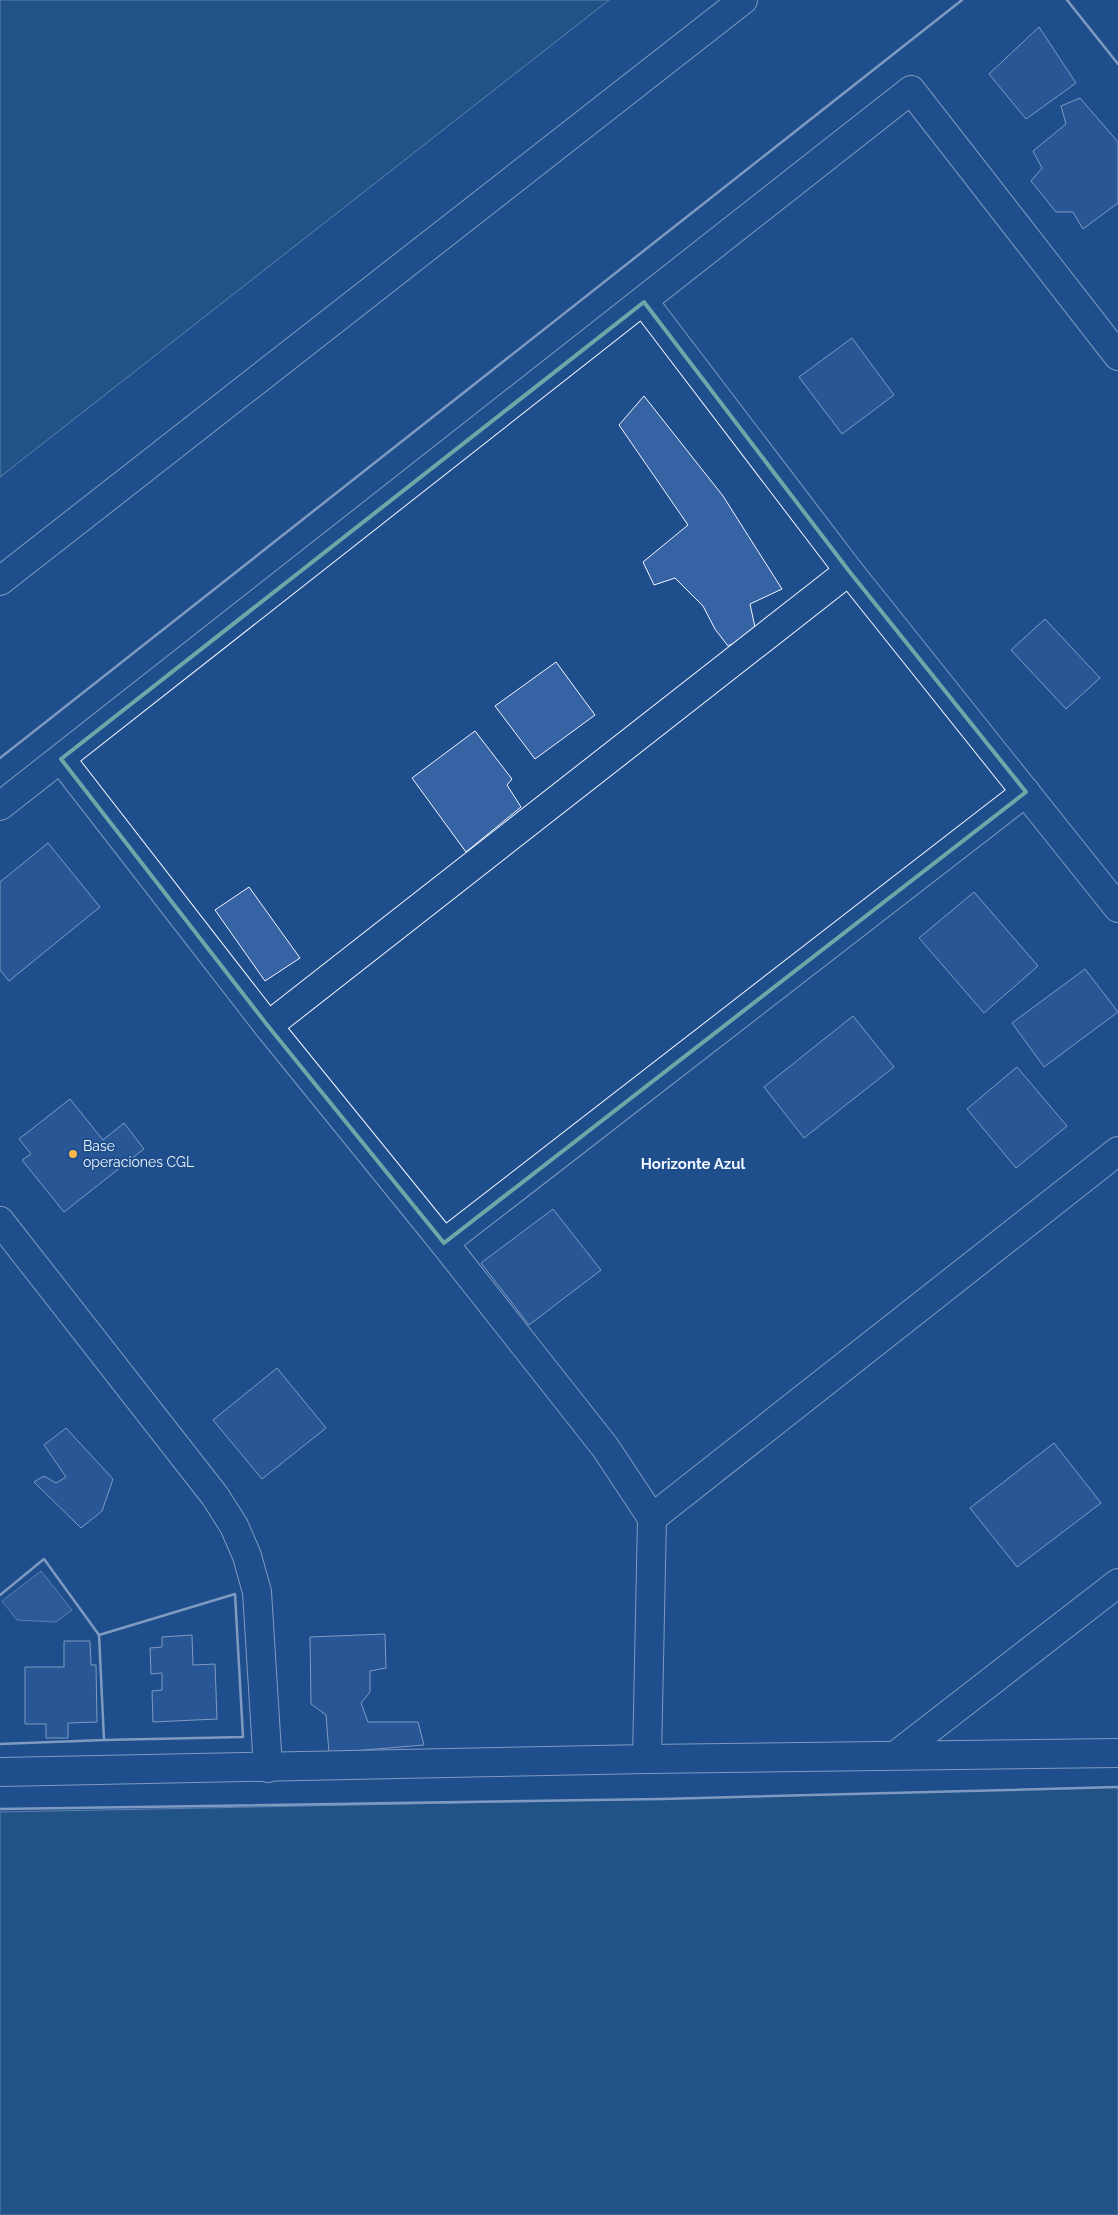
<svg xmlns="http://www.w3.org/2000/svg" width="1118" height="2215" viewBox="0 0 1118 2215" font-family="Raleway,sans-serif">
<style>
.green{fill:#245a82;stroke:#a8bbd7}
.water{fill:#3b69a3;stroke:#a8bbd7}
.building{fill:#3563a3;stroke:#f2f6ff}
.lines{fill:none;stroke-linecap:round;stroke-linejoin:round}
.street-casing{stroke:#f2f6ff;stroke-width:30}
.secondary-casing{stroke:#f2f6ff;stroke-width:30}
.street{stroke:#1f4e8c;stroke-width:28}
.secondary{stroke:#1f4e8c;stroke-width:28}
.wall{stroke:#f2f6ff;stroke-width:2.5}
.marked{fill:none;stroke:#6aa9a8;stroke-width:4;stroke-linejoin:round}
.poi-dot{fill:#ffb74d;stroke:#1f4e8c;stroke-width:2}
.labels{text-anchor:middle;stroke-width:4;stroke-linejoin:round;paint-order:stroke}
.poi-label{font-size:14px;fill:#f2f6ff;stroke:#1f4e8c;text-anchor:start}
.neighbourhood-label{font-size:15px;font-weight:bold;fill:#f2f6ff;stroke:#1f4e8c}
</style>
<rect width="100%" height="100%" fill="#1f4e8c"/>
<!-- green -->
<g class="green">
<polygon points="0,0 609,0 0,477"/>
<polygon points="1118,1787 1118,2215 0,2215 0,1812 661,1799"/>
</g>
<!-- water -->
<polygon class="water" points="41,1571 72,1610 56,1622 17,1620 2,1601"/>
<!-- building -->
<g class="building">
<polygon points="1039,27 1076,83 1026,119 989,74"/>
<polygon points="1080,98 1118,142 1118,203 1083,229 1073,212 1056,212 1031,181 1042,168 1033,151 1066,124 1061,106"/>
<polygon points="852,338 894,395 842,434 799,377"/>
<polygon points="644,396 723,496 782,589 750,604 756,632 728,646 715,629 703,606 675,578 654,585 643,562 688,525 619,425"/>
<polygon points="1045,619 1100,678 1066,709 1011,650"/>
<polygon points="556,662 595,715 535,759 495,706"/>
<polygon points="475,731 512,779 507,785 521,807 466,852 412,778"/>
<polygon points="48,843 100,907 9,981 0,970 0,882"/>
<polygon points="249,887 300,958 265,981 215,910"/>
<polygon points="974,892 1038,966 984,1013 919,938"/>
<polygon points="1085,969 1118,1012 1044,1067 1012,1023"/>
<polygon points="853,1016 894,1067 804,1138 764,1087"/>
<polygon points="1017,1067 1067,1126 1016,1168 967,1109"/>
<polygon points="70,1099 103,1140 124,1123 144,1149 64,1212 22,1160 31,1154 19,1139"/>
<polygon points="553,1209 601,1270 529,1325 481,1263"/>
<polygon points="277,1368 326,1428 262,1479 213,1420"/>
<polygon points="66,1428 113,1479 102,1511 81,1528 34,1482 44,1476 56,1483 66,1477 44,1445"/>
<polygon points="1054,1443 1101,1503 1017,1567 970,1508"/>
<polygon points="385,1634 386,1668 370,1671 370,1692 361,1703 368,1722 418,1722 424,1745 329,1753 326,1715 311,1704 310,1637"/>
<polygon points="192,1635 193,1665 215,1664 217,1719 153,1722 152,1691 162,1690 162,1673 151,1674 150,1648 162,1647 162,1637"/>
<polygon points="64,1641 90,1641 91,1665 96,1665 97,1722 68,1723 68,1738 46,1738 46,1724 25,1724 25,1667 64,1667"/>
</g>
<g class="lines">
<defs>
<g id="street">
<polyline points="644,302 849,571 1118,908"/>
<polyline points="61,759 268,1026 444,1243 605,1447 652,1518 647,1759"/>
<polyline points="0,806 911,90 1118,356"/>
<polyline points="268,1026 849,571"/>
<polyline points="0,1221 215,1496 234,1526 247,1556 257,1592 268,1768"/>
<polyline points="444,1243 1026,792"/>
<polyline points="652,1518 1118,1151"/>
<polyline points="896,1755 1118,1583"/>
<polyline points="0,1772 647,1759 1118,1753"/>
</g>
<polyline id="secondary" points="0,581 743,0"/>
</defs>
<!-- street casing -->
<use href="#street" class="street-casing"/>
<!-- secondary casing -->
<use href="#secondary" class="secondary-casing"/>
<!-- street -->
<use href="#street" class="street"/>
<!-- secondary -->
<use href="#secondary" class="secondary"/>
<!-- wall -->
<g class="wall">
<polyline points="1067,0 1118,64"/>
<polyline points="0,758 962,0"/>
<polyline points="0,1595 44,1559 99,1635 104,1740 0,1744"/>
<polyline points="99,1635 235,1594 243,1737 104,1740"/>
<polyline points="0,1809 661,1799 1118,1787"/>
</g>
</g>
<!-- marked area -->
<path d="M0 0H1118V2215H0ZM644,302L849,571L1026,792L444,1243L268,1026L61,759Z" fill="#1f4e8c" fill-opacity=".55" fill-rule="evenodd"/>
<path class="marked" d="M644,302L849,571L1026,792L444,1243L268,1026L61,759Z"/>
<!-- markers -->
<circle class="poi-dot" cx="73" cy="1154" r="5"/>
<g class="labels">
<!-- poi labels -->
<g class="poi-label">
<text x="83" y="1151">Base<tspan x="83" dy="16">operaciones CGL</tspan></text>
</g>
<!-- neighbourhood labels -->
<g class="neighbourhood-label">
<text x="693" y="1169">Horizonte Azul</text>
</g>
</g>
</svg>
